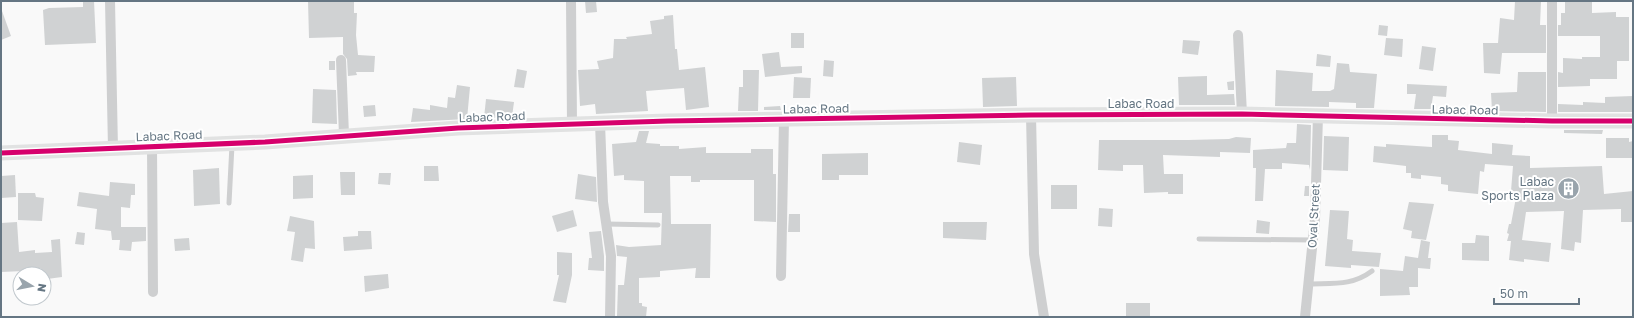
<svg xmlns="http://www.w3.org/2000/svg" width="1634" height="318" viewBox="0 0 1634 318" font-family="'Golos Text',sans-serif">
<style>
.building{fill:#d0d2d3}
.lines{fill:none;stroke-linecap:round;stroke-linejoin:round}
.lane{stroke:#cecfd0;stroke-width:5}
.street{stroke:#cecfd0;stroke-width:10}
.secondary{stroke:#e1e2e2;stroke-width:15}
.cycleway-casing{stroke:#fff;stroke-width:8}
.cycleway{stroke:#d6006c;stroke-width:5}
.labels{text-anchor:middle;stroke-width:4;stroke-linejoin:round;paint-order:stroke}
.street-label{font-size:12px;fill:#657683;stroke:#fff}
.poi-label{font-size:12px;fill:#657683;stroke:#fff;text-anchor:end}
</style>
<rect width="100%" height="100%" fill="#f9f9f9"/>
<!-- building -->
<g class="building">
<polygon points="83,1 94,1 96,43 45,45 43,10 49,8 83,7"/>
<polygon points="308,1 354,1 354,13 357,13 356,35 358,55 375,56 374,72 356,72 357,75 348,76 347,59 343,54 343,37 309,38"/>
<polygon points="585,1 596,1 597,12 586,13"/>
<polygon points="1515,1 1541,1 1540,25 1546,25 1546,53 1502,53 1500,74 1484,73 1483,43 1498,43 1500,18 1514,20"/>
<polygon points="1565,1 1592,1 1592,13 1616,12 1616,17 1629,17 1629,61 1617,61 1617,79 1590,79 1590,86 1558,87 1558,72 1563,73 1563,58 1582,59 1582,57 1600,57 1600,36 1558,36 1558,25 1561,25 1561,13 1565,13"/>
<polygon points="1,11 2,11 11,36 1,40"/>
<polygon points="673,15 675,49 677,49 679,70 705,67 709,107 686,110 684,88 646,91 648,111 596,114 595,104 580,106 578,70 599,69 597,61 613,58 614,39 627,39 626,37 652,34 650,21 664,19 664,16"/>
<polygon points="1379,25 1388,26 1387,36 1378,35"/>
<rect x="791" y="33" width="13" height="15"/>
<polygon points="1386,38 1403,39 1402,57 1384,55"/>
<polygon points="1183,40 1200,41 1198,55 1182,53"/>
<polygon points="1422,46 1436,48 1433,71 1419,69"/>
<polygon points="779,52 781,67 802,66 802,73 765,77 762,54"/>
<polygon points="1317,54 1331,56 1330,67 1316,66"/>
<polygon points="824,60 834,61 833,77 823,76"/>
<rect x="329" y="61" width="6" height="9"/>
<polygon points="1337,63 1349,64 1350,72 1377,74 1374,108 1356,108 1356,103 1329,102 1329,107 1275,106 1276,70 1313,73 1312,91 1330,91 1334,89"/>
<polygon points="517,69 527,71 524,88 514,87"/>
<polygon points="743,70 759,70 758,111 738,111 739,87 743,87"/>
<polygon points="1518,72 1546,72 1546,112 1492,111 1491,93 1517,92"/>
<polygon points="1207,76 1207,95 1234,94 1235,105 1179,105 1178,77"/>
<polygon points="794,77 811,78 810,98 793,98"/>
<polygon points="1016,77 1017,106 983,107 982,78"/>
<polygon points="1234,81 1234,90 1228,90 1227,82"/>
<polygon points="1407,84 1447,86 1446,97 1433,96 1431,109 1414,109 1416,94 1407,94"/>
<polygon points="457,85 470,87 467,119 411,122 413,108 430,110 430,105 447,108 448,97 455,98"/>
<polygon points="313,89 336,90 337,124 312,123"/>
<polygon points="1633,96 1633,112 1558,112 1558,104 1583,105 1583,102 1605,103 1605,97"/>
<polygon points="486,99 514,102 512,117 484,118"/>
<polygon points="375,105 376,116 364,117 363,106"/>
<polygon points="780,106 781,110 764,110 764,107"/>
<polygon points="1297,124 1311,125 1310,170 1309,165 1282,163 1282,169 1265,169 1263,201 1255,201 1256,168 1253,168 1253,150 1286,148 1287,143 1296,143"/>
<polygon points="1564,130 1603,130 1602,134 1564,133"/>
<polygon points="639,131 649,131 646,143 660,144 660,146 679,146 679,149 706,147 706,153 751,153 751,149 773,149 773,174 776,174 776,222 754,221 754,180 700,180 700,182 691,182 691,176 670,176 671,224 711,224 710,278 695,278 696,268 660,271 660,277 639,278 639,303 642,303 642,306 647,307 646,317 620,317 617,316 618,285 624,285 627,257 617,256 616,245 629,247 661,245 662,213 644,213 644,181 624,180 624,175 614,176 612,144 636,142"/>
<polygon points="1432,135 1448,135 1448,140 1459,141 1458,150 1492,154 1492,143 1513,145 1512,155 1530,156 1530,168 1602,166 1604,194 1633,191 1633,222 1621,222 1621,209 1583,210 1581,243 1575,242 1574,251 1561,249 1564,211 1526,212 1522,240 1551,243 1549,262 1524,259 1524,262 1509,260 1511,241 1507,241 1509,234 1507,233 1509,224 1511,224 1517,192 1511,191 1513,166 1485,164 1484,172 1480,171 1478,194 1448,191 1448,185 1441,184 1441,177 1421,175 1421,179 1411,178 1411,173 1406,173 1406,166 1373,162 1374,146 1386,147 1386,144 1432,147"/>
<polygon points="1324,136 1349,137 1348,171 1323,170"/>
<polygon points="1236,137 1251,138 1250,153 1220,152 1220,157 1163,155 1164,174 1183,174 1183,194 1168,194 1168,192 1144,193 1143,165 1123,165 1123,171 1098,170 1099,140 1188,140 1229,139"/>
<polygon points="1606,138 1629,138 1629,142 1633,141 1633,158 1606,158"/>
<polygon points="959,142 982,145 980,165 957,162"/>
<polygon points="868,153 868,175 839,175 839,180 822,180 822,154"/>
<polygon points="424,166 438,166 439,181 424,181"/>
<polygon points="219,168 220,204 194,206 193,170"/>
<polygon points="340,172 355,172 355,195 341,195"/>
<polygon points="379,173 391,173 390,185 378,184"/>
<polygon points="578,174 596,177 597,202 575,199"/>
<polygon points="15,175 16,197 1,198 1,176"/>
<polygon points="313,175 313,198 293,199 293,176"/>
<polygon points="110,182 135,184 135,195 131,195 130,208 121,207 121,227 146,227 146,241 132,242 131,251 119,250 120,240 112,240 111,231 95,229 97,209 77,206 79,192 109,196"/>
<rect x="1051" y="185" width="26" height="24"/>
<polygon points="1305,186 1309,186 1309,196 1304,196"/>
<polygon points="18,193 35,193 36,197 44,198 42,221 18,220"/>
<polygon points="1409,202 1434,204 1426,240 1411,238 1412,231 1403,229"/>
<polygon points="1099,208 1113,209 1112,227 1098,226"/>
<polygon points="573,210 577,226 557,232 552,216"/>
<polygon points="1330,210 1349,211 1347,239 1353,240 1352,251 1381,253 1379,267 1351,265 1351,268 1325,266"/>
<polygon points="789,214 800,214 800,232 788,232"/>
<polygon points="290,216 314,221 315,249 305,248 303,262 291,260 295,232 287,231"/>
<polygon points="1257,220 1270,222 1269,234 1256,233"/>
<polygon points="17,222 19,252 35,250 35,253 52,252 51,240 60,239 62,277 47,279 46,274 25,274 24,271 1,272 1,223"/>
<polygon points="943,222 987,222 986,240 943,238"/>
<polygon points="358,231 371,231 372,249 344,251 343,237 358,236"/>
<polygon points="601,231 604,256 604,271 588,270 589,258 592,258 589,232"/>
<polygon points="77,232 85,233 84,245 75,244"/>
<polygon points="1476,235 1489,236 1489,261 1462,260 1462,243 1475,243"/>
<polygon points="189,238 190,250 175,251 174,239"/>
<polygon points="1421,240 1430,242 1428,258 1431,258 1430,269 1418,268 1418,287 1409,287 1410,295 1380,296 1380,269 1403,271 1405,256 1418,258"/>
<polygon points="557,252 572,253 572,275 566,303 553,301 559,275 557,275"/>
<polygon points="388,274 389,288 365,292 364,276"/>
<rect x="1126" y="303" width="24" height="14"/>
</g>
<g class="lines">
<!-- lane -->
<g class="lane">
<polyline points="229,203 232,145"/>
<polyline points="606,224 658,225"/>
<polyline points="1199,239 1313,240"/>
<path d="M1309,284C1333,283 1352,286 1372,271"/>
</g>
<!-- street -->
<g class="street">
<polyline points="110,1 113,149"/>
<polyline points="571,1 572,124"/>
<polyline points="1552,1 1552,121"/>
<polyline points="1238,35 1242,114"/>
<polyline points="341,60 344,135"/>
<polyline points="1031,115 1034,254 1044,317"/>
<polyline points="600,123 603,202 611,256 610,317"/>
<polyline points="152,147 153,292"/>
<polyline points="781,276 784,119"/>
<polyline points="1305,317 1315,219 1318,115"/>
</g>
<!-- secondary -->
<polyline class="secondary" points="1,153 265,142 458,128 668,121 1031,115 1242,114 1552,121 1633,121"/>
<defs>
<polyline id="cycleway" points="1,153 265,142 458,128 668,121 1031,115 1242,114 1552,121 1633,121"/>
</defs>
<!-- cycleway casing -->
<use href="#cycleway" class="cycleway-casing"/>
<!-- cycleway -->
<use href="#cycleway" class="cycleway"/>
</g>
<!-- icons -->
<defs>
<symbol id="building-disc" viewBox="-11 -11 22 22"><circle r="9.5" fill="#99a4ac" stroke="#fff"/><path d="M-4-6H4V6H1V3H-1V6H-4ZM-2.5-4.3h1.7v1.8h-1.7ZM.8-4.3h1.7v1.8H.8ZM-2.5-1h1.7V.8h-1.7ZM.8-1h1.7V.8H.8Z" fill="#fff"/></symbol>
</defs>
<g fill-rule="evenodd">
<use href="#building-disc" x="1556" y="176" width="25" height="25"/>
</g>
<g class="labels">
<!-- street labels -->
<g class="street-label">
<text x="1141" y="108">Labac Road</text>
<text transform="translate(816 109) rotate(-1)" y="4">Labac Road</text>
<text transform="translate(1465 110) rotate(1)" y="4">Labac Road</text>
<text transform="translate(492 117) rotate(-2)" y="4">Labac Road</text>
<text transform="translate(169 136) rotate(-2)" y="4">Labac Road</text>
<text transform="translate(1314 216) rotate(-87)" y="4">Oval Street</text>
</g>
<!-- poi labels -->
<g class="poi-label">
<text x="1554" y="186">Labac<tspan x="1554" dy="14">Sports Plaza</tspan></text>
</g>
</g>
<!-- border -->
<rect width="1634" height="318" fill="none" stroke="#657683" stroke-width="4"/>
<!-- north arrow -->
<g transform="translate(32 286) rotate(100)"><circle r="19" fill="#ffffff" stroke="#c1c8cd"/>
<path d="M0-3L7 15L0 10L-7 15Z" fill="#99a4ac"/>
<text y="-6" font-size="11" font-weight="bold" text-anchor="middle" fill="#657683">N</text>
</g>
<!-- scale -->
<path d="M1494 298v6h85v-6" fill="none" stroke="#657683" stroke-width="2"/>
<text x="1500" y="298" font-size="12" fill="#657683" stroke="#ffffff" stroke-width="3" paint-order="stroke">50 m</text>
</svg>
